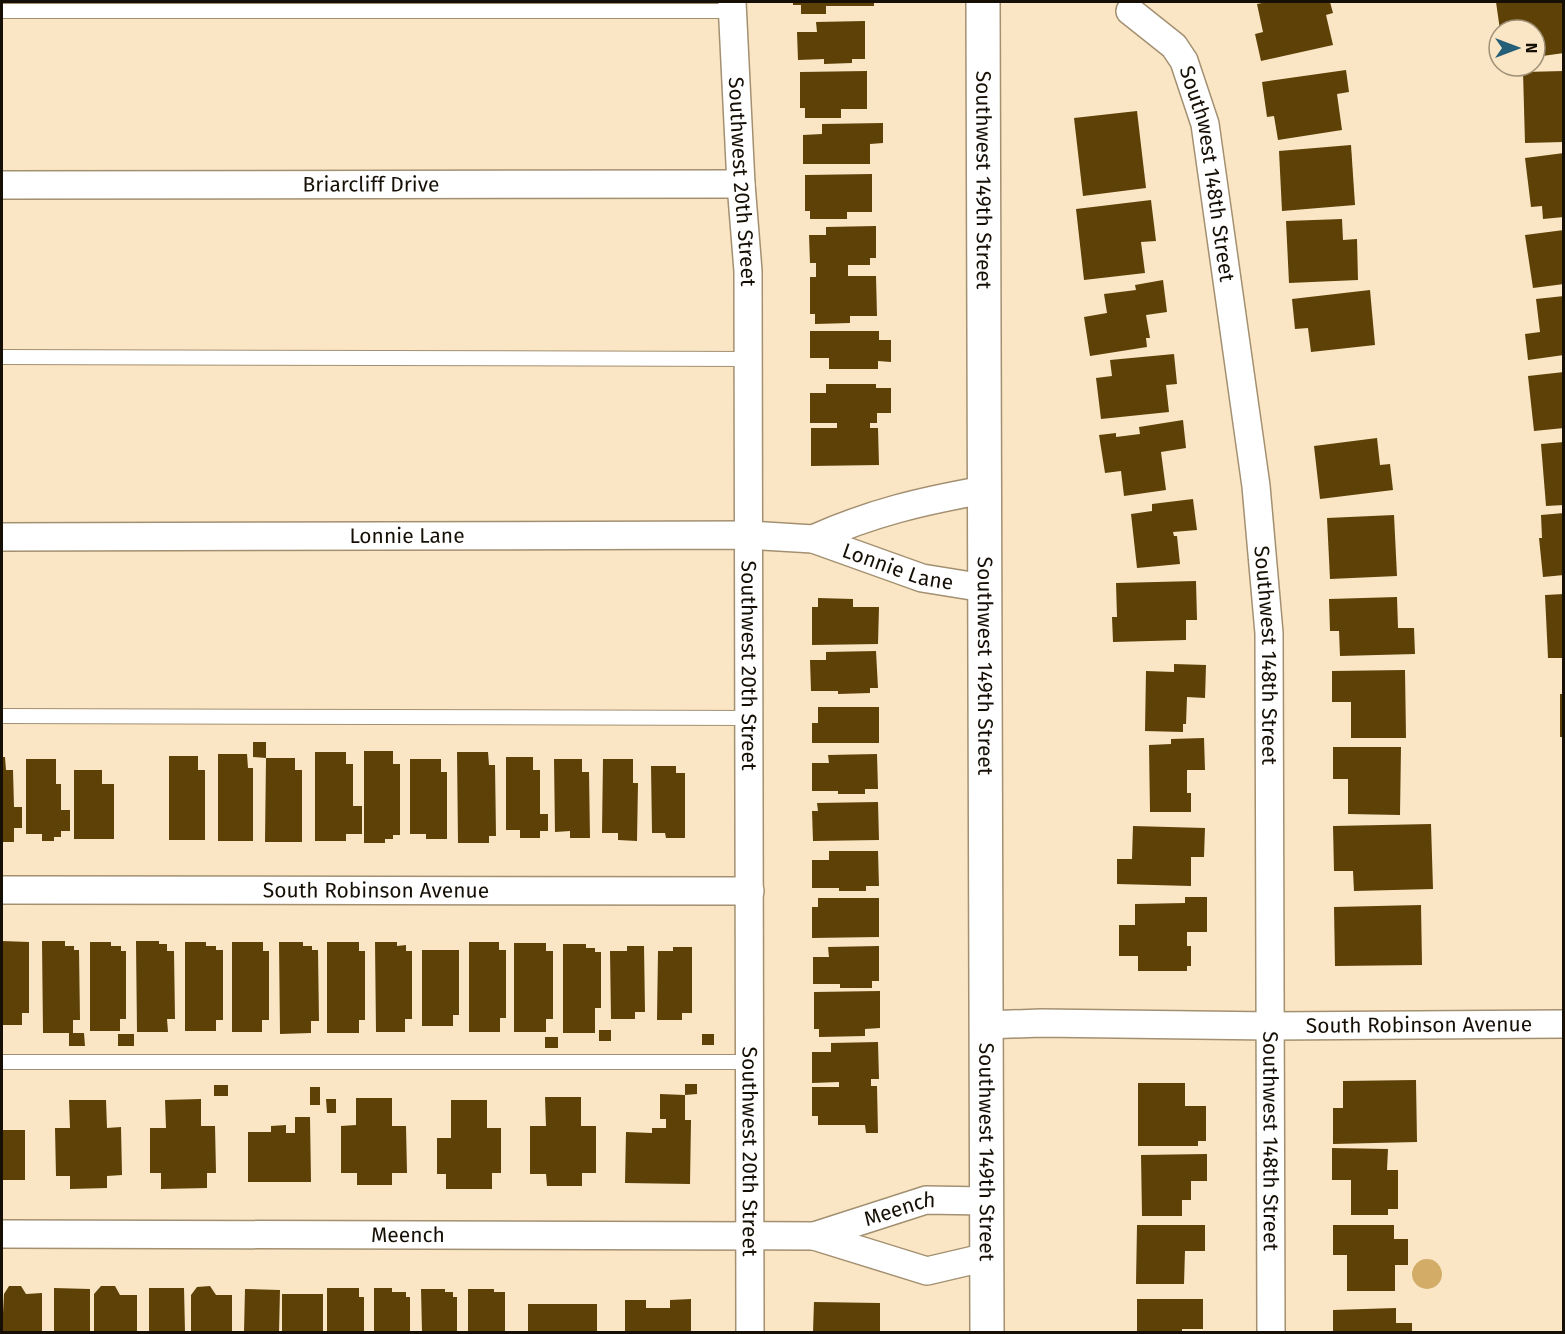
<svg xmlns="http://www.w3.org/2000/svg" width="1565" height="1334" viewBox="0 0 1565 1334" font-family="'Fira Sans',sans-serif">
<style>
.water{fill:#d3ac68}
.building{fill:#5d4107}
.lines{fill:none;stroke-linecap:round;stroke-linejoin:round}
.lane-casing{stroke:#a39071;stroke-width:16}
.street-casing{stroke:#a39071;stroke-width:30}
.secondary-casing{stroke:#a39071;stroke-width:36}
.lane{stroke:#fff;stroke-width:14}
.street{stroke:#fff;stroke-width:27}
.secondary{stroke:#fff;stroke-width:33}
.labels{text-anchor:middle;stroke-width:6;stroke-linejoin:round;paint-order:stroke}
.street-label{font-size:21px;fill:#160f05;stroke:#fae6c5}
</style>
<rect width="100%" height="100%" fill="#fae6c5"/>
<!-- water -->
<circle class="water" cx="1427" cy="1274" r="15"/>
<!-- building -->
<g class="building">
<polygon points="793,2 874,2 874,6 826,6 826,14 801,14 801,5 793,5"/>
<polygon points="1267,2 1330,2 1333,13 1326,15 1333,45 1261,61 1255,34 1263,32 1257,4"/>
<polygon points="1496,2 1564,2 1564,53 1535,57 1535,30 1500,30"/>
<polygon points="865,21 865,59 852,59 852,63 824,64 824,59 798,60 797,32 817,32 816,22"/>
<polygon points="1346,70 1349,92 1337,94 1342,130 1278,140 1274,116 1267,117 1262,82"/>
<polygon points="867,71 867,109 841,109 841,118 805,118 805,108 800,108 800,72"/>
<polygon points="1564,71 1564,142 1525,143 1523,72"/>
<polygon points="1137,111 1146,188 1083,196 1074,118"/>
<polygon points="883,123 883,143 870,144 870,164 803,164 803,135 822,134 822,124"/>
<polygon points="1351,145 1355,205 1282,211 1279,151"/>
<polygon points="1564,153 1564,217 1543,219 1542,206 1531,207 1525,158"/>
<polygon points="872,174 872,212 847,212 847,219 810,219 810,211 805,211 805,175"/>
<polygon points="1151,200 1156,241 1141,242 1145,273 1084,280 1076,209"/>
<polygon points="1342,219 1343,240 1357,239 1358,280 1289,283 1286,221"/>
<polygon points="876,226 876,258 870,258 870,265 848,265 848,276 876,276 877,316 850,316 850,323 815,324 815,314 810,314 810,277 816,277 816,263 810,263 809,235 826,235 826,227"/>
<polygon points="1564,230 1564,284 1533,288 1525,235"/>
<polygon points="1163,280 1167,312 1146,315 1150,338 1146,338 1147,347 1090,356 1084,317 1107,313 1104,294 1136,290 1135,285"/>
<polygon points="1370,290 1375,345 1311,352 1308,328 1295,329 1292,299"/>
<polygon points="1564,296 1564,355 1528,360 1525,334 1540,332 1536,299"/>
<polygon points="810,331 879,331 879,340 891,340 891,362 878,361 878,369 829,369 829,358 810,358"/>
<polygon points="1174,354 1177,384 1166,385 1169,412 1101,419 1096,378 1112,376 1110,360"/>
<polygon points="1564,372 1564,428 1534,431 1528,376"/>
<polygon points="826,384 876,384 876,388 891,388 891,413 877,413 877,423 870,423 870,428 878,428 879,465 811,466 811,428 837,428 837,423 810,423 810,393 826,393"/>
<polygon points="1183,420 1186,448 1161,452 1166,490 1124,496 1121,471 1105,473 1099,435 1116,433 1116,437 1140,434 1139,427"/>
<polygon points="1377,438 1380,465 1390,464 1393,490 1320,499 1314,446"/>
<polygon points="1564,442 1564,505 1546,506 1541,444"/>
<polygon points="1193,499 1197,530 1173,532 1174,536 1177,536 1180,564 1137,568 1131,514 1152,511 1152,504"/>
<polygon points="1564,513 1564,575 1543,577 1539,538 1542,538 1541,515"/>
<polygon points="1394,515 1397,576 1330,579 1327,518"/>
<polygon points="1196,581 1197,620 1186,620 1186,640 1113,642 1112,617 1117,617 1116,583"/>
<polygon points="1564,594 1564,658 1548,658 1545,595"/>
<polygon points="1397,597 1398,628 1414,628 1415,654 1340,656 1339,631 1330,631 1329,599"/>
<polygon points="818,598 853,599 853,607 879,607 878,644 812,645 812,607 818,607"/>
<polygon points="876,651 878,688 870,688 870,693 838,694 838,691 811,691 810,660 826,660 826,652"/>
<polygon points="1174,664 1206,665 1205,698 1187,697 1186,724 1183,724 1183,732 1145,731 1146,671 1174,672"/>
<polygon points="1405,670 1406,738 1351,738 1351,702 1332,702 1332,671"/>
<rect x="1560" y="694" width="4" height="43"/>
<polygon points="818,707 879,707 879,743 812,743 812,723 818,723"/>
<polygon points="1204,738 1205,770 1187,770 1187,793 1191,793 1191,812 1150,812 1149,745 1171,744 1171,739"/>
<polygon points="253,742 266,742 266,758 253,757"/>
<polygon points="1333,747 1401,747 1400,815 1348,814 1348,779 1333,779"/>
<polygon points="364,751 393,751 393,764 400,764 400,835 393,835 393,839 385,839 385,843 364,843"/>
<polygon points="315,752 346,752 346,764 353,764 353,806 362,806 362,834 346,834 346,841 315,841"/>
<polygon points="457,752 488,752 489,765 495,765 496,836 489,836 489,843 458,843"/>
<polygon points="218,754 247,754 248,768 253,768 253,841 218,841"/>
<polygon points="877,754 878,789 865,789 865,794 838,794 838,791 812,791 812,763 829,763 828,755"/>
<polygon points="169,756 198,756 198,770 205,770 205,840 169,840"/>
<polygon points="2,757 5,757 6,770 13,770 14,807 22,807 22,828 14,828 14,842 2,842"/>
<polygon points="506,757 533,757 533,770 540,770 540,814 548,814 548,831 540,831 540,838 520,838 520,830 506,830"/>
<polygon points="266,758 295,758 295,770 302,770 302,842 265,842"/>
<polygon points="26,759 56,759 56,784 61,784 61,810 70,810 70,831 61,831 61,837 54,837 54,841 42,841 42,834 26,834"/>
<polygon points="410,759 441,759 441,772 447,772 447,839 426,839 426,834 410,834"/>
<polygon points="554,759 582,759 582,772 589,772 590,838 570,838 570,831 555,832"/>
<polygon points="603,759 633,759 633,783 638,783 637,841 618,840 618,833 602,833"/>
<polygon points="651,766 676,766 676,773 685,773 685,838 666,838 665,833 652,833"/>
<polygon points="74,770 102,770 102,784 114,784 114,839 74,839"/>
<polygon points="878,802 879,840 813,841 812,811 818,811 817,803"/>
<polygon points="1431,824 1433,889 1354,891 1353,871 1334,871 1333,826"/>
<polygon points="1133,826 1205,828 1204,857 1191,857 1191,886 1117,884 1117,859 1132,859"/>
<polygon points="829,851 878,851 879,886 866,886 866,891 839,891 839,888 812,888 812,860 829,860"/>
<polygon points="1185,897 1207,897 1207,932 1187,932 1187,946 1191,946 1191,966 1187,966 1187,971 1138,971 1138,956 1119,956 1119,925 1135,925 1135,904 1185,903"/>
<polygon points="818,898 879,898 879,937 812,938 812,907 818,907"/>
<polygon points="1421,905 1422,965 1335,966 1334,907"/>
<polygon points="2,941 29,942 29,1013 22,1013 22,1025 2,1025"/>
<polygon points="42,941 65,941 65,946 74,946 74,950 79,950 80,1020 73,1020 73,1033 84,1033 85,1046 69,1046 69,1033 43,1033"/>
<polygon points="136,941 159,941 159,944 167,944 167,951 174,951 175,1019 167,1019 168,1032 137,1032"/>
<polygon points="90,942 111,942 111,946 121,946 121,951 126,951 126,1019 120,1019 120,1031 90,1031"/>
<polygon points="185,942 206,942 206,946 216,946 216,950 223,950 223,1020 216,1020 216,1031 185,1031"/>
<polygon points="232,942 263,942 263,951 269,951 269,1020 262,1020 262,1032 232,1032"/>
<polygon points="279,942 303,942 303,946 312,946 312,950 318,950 319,1021 311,1021 311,1033 280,1034"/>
<polygon points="327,942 359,942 359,951 365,951 365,1020 359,1020 359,1033 327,1033"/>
<polygon points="375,942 397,942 397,946 406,945 406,951 412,951 412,1019 405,1019 405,1032 376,1032"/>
<polygon points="469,942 499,942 499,950 506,950 506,1018 500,1018 500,1032 469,1032"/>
<polygon points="514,943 546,943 546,951 553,951 553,1019 546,1019 546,1032 514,1032"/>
<polygon points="563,944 586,944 586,948 595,948 595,952 601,952 601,1008 595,1008 595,1033 563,1033"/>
<polygon points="627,946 644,946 645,1012 635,1012 635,1019 611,1019 610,951 627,951"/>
<polygon points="879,946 879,981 872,981 872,988 840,988 840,984 813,984 813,957 829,957 828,947"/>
<polygon points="673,947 692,947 692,1013 682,1013 682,1020 657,1020 658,951 673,951"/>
<polygon points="422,950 459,950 459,1015 453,1015 453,1026 422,1026"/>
<polygon points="880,991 880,1028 865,1029 865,1036 819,1037 819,1029 814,1029 814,992"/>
<rect x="599" y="1030" width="12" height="11"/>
<rect x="118" y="1034" width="16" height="12"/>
<rect x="702" y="1034" width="12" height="11"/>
<rect x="545" y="1037" width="13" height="11"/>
<polygon points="878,1042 879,1079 871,1079 871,1086 877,1086 878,1133 866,1133 865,1125 818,1125 818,1116 812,1116 812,1087 839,1087 839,1082 812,1083 812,1052 831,1052 831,1043"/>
<polygon points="1416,1080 1417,1142 1333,1144 1333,1108 1343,1108 1343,1081"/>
<polygon points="1138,1083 1185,1083 1185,1106 1206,1106 1206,1141 1198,1141 1198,1146 1138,1146"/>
<polygon points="685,1084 697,1084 697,1094 685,1095 685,1120 691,1120 690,1184 625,1183 626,1132 652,1133 652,1128 666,1128 666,1119 660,1119 660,1094 685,1095"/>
<rect x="214" y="1085" width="14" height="11"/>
<rect x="310" y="1087" width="10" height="18"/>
<polygon points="545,1097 581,1097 581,1126 596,1126 596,1173 582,1173 582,1186 547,1186 546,1174 530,1174 530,1126 546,1126"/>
<polygon points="356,1098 392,1098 392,1126 406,1126 407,1173 392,1173 392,1185 357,1185 357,1173 341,1173 341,1126 356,1125"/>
<polygon points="201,1099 201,1126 215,1126 216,1173 207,1173 207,1188 161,1189 161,1173 150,1173 150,1128 166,1128 165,1100"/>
<polygon points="326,1099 336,1099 336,1113 327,1113"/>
<polygon points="69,1100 106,1100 107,1128 121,1127 122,1175 107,1176 107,1188 70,1189 70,1176 56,1176 55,1128 70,1128"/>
<polygon points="451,1100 487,1100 487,1128 501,1128 501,1173 492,1173 492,1189 446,1189 446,1174 437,1174 437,1138 451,1138"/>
<polygon points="295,1117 310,1117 311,1182 248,1182 248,1132 271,1132 271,1126 286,1125 286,1133 295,1133"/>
<rect x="2" y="1130" width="23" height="50"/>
<polygon points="1332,1148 1388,1149 1387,1170 1398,1170 1398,1209 1388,1209 1388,1215 1351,1215 1351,1180 1332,1180"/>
<polygon points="1207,1154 1207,1181 1191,1181 1191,1200 1182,1200 1182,1216 1142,1216 1141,1155"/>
<polygon points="1137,1225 1205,1225 1205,1251 1185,1251 1184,1284 1136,1284"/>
<polygon points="1333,1225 1394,1225 1394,1239 1408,1239 1408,1265 1395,1265 1395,1291 1347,1291 1347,1255 1333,1255"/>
<polygon points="9,1286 21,1286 26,1294 42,1293 42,1332 2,1332 4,1294"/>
<polygon points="101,1286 115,1286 120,1295 137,1295 137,1332 94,1332 94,1294"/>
<polygon points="210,1286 216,1295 232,1295 232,1332 191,1332 191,1295 197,1287"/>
<polygon points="54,1288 90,1289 90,1332 54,1332"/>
<polygon points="149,1288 184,1288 185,1332 149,1332"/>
<polygon points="327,1288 359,1288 359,1297 364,1297 364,1332 327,1332"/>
<polygon points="374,1288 392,1288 392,1292 406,1292 406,1297 410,1297 410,1332 374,1332"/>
<polygon points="245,1289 280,1290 279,1332 244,1332"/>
<polygon points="421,1289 445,1289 445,1292 453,1292 453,1297 457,1297 457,1332 422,1332"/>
<polygon points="468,1289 494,1289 494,1292 505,1292 505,1332 468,1332"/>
<rect x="282" y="1294" width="41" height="38"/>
<polygon points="691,1299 691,1332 625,1332 625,1300 646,1300 646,1308 670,1308 670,1300"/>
<polygon points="1137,1299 1203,1299 1203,1329 1182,1329 1182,1332 1137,1332"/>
<polygon points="814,1302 880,1303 880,1332 813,1332"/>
<rect x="528" y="1304" width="69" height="28"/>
<polygon points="1396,1308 1396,1323 1412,1323 1412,1332 1333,1332 1333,1310"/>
</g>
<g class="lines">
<defs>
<g id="lane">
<polyline points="2,11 732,11"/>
<polyline points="2,357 748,359"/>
<polyline points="2,716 749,718"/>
<polyline points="2,1062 750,1062"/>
</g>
<g id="street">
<path id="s1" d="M732,2L741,184L748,271L750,1332"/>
<path id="s2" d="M1130,11L1174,46L1184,61L1205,124L1256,486L1269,633L1271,1332"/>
<path id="s3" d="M2,185L741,184"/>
<path id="s4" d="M984,490C922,501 871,513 813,539L922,578L984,588"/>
<path id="s5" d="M2,537L748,535L813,539"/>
<path id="s6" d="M2,890L750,891"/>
<path id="s7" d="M985,1025L1041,1023L1271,1026L1564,1024"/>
<path id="s8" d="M2,1234L814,1236L926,1200L986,1201"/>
<polyline points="814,1236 927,1271 987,1257"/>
</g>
<g id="secondary">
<path id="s9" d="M983,2L987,1332"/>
</g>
</defs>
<!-- lane casing -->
<use href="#lane" class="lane-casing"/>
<!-- street casing -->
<use href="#street" class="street-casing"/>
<!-- secondary casing -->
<use href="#secondary" class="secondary-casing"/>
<!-- lane -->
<use href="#lane" class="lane"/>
<!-- street -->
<use href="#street" class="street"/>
<!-- secondary -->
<use href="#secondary" class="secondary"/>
</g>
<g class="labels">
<!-- street labels -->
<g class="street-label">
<text dy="7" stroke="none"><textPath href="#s2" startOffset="190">Southwest 148th Street</textPath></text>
<text dy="7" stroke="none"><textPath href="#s1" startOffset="180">Southwest 20th Street</textPath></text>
<text dy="7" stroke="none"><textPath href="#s9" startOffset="178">Southwest 149th Street</textPath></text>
<text dy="7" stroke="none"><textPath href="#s3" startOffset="369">Briarcliff Drive</textPath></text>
<text dy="7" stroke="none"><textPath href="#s5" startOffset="405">Lonnie Lane</textPath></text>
<text dy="7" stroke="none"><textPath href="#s4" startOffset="268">Lonnie Lane</textPath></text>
<text dy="7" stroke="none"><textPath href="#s2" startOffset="676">Southwest 148th Street</textPath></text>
<text dy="7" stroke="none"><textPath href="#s1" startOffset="664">Southwest 20th Street</textPath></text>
<text dy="7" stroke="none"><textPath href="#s9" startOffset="664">Southwest 149th Street</textPath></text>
<text dy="7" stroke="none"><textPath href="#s6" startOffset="374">South Robinson Avenue</textPath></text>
<text dy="7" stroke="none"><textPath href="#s7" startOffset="434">South Robinson Avenue</textPath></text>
<text dy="7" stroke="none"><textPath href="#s2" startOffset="1162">Southwest 148th Street</textPath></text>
<text dy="7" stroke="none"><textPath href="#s1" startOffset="1150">Southwest 20th Street</textPath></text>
<text dy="7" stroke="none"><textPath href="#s9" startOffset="1150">Southwest 149th Street</textPath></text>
<text dy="7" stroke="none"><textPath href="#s8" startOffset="902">Meench</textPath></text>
<text dy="7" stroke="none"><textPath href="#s8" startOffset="406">Meench</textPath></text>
</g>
</g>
<!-- border -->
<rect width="1565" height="1334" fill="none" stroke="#160f05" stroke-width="6"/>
<!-- north arrow -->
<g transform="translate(1517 48) rotate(90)"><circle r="28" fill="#fae6c5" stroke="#9f9078" stroke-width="1.5"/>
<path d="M0-4.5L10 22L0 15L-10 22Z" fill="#245e77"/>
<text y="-9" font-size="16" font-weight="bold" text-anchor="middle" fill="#160f05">N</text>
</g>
</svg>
